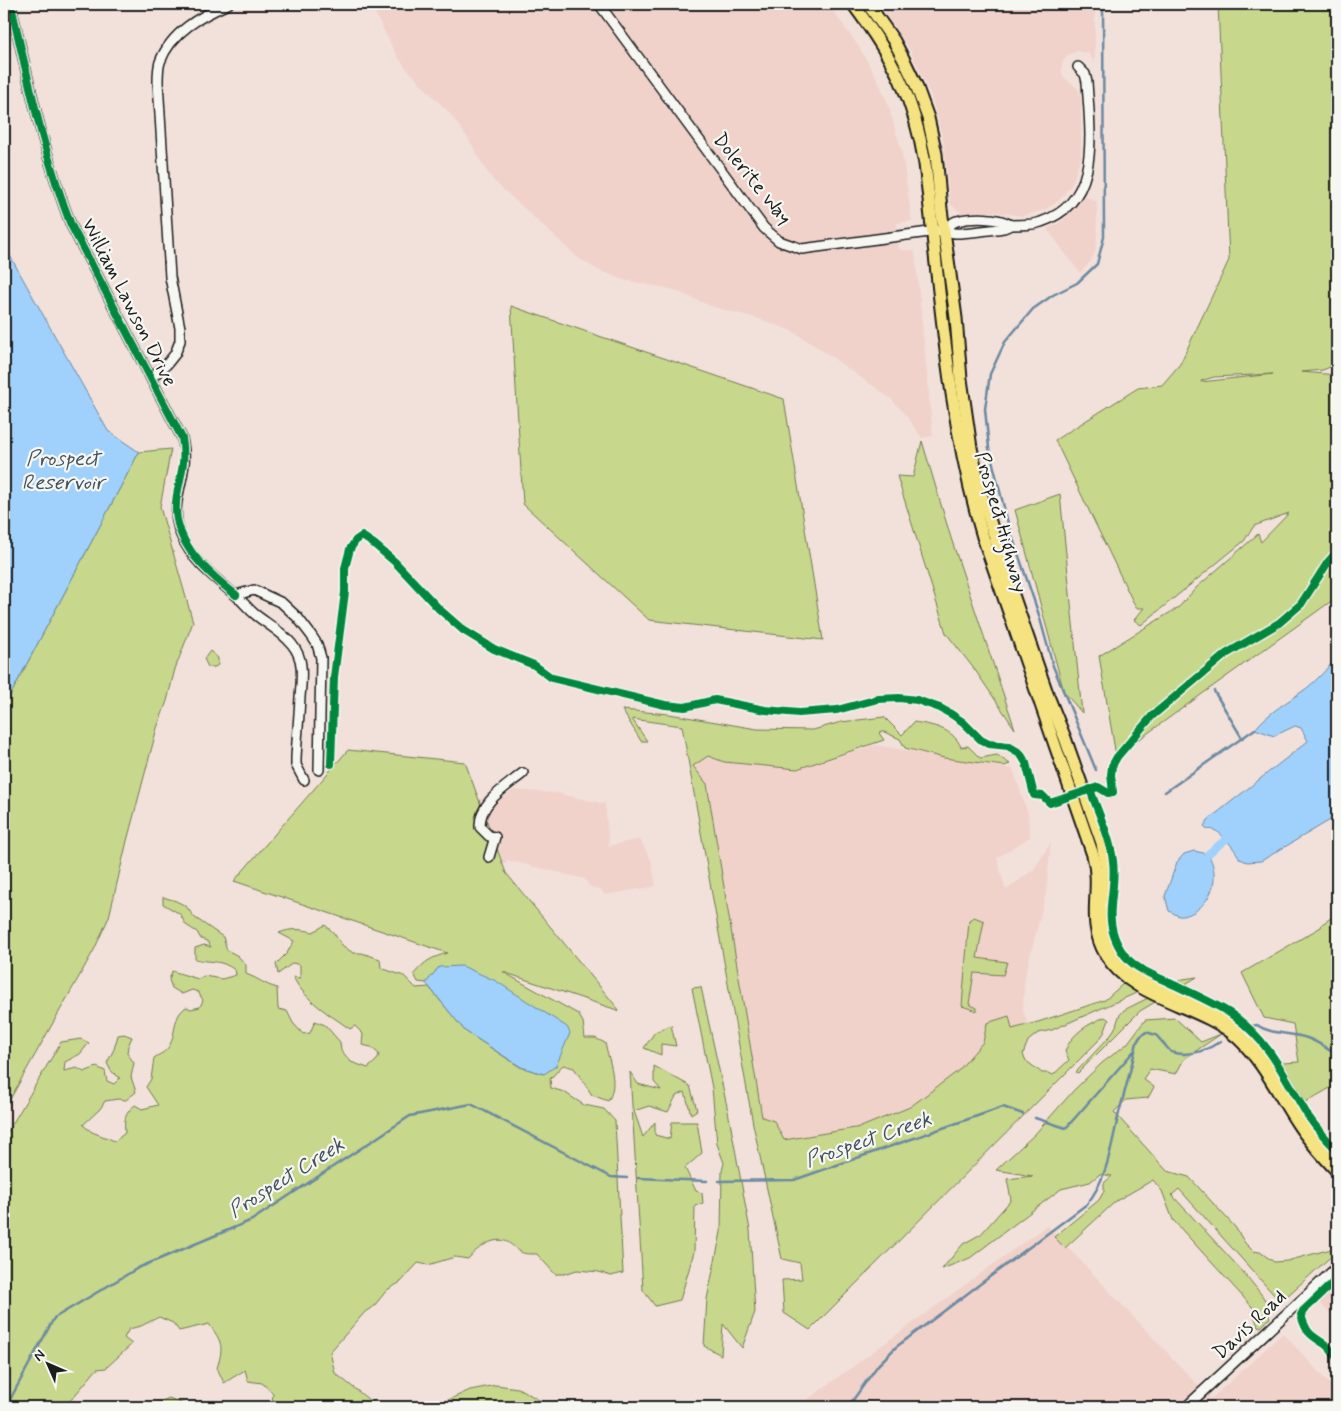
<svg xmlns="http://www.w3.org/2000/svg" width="1341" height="1411" viewBox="0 0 1341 1411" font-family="Mynerve,sans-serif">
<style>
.built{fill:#f0d2cb}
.green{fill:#c7d78b;stroke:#727a54;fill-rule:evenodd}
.water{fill:#a0d1fc;stroke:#6b89a2}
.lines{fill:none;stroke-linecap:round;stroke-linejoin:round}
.stream{stroke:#6b89a2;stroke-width:2.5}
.canal{stroke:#a0d1fc;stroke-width:8}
.minor-casing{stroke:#1c1c1c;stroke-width:12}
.major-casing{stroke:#1c1c1c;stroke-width:15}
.minor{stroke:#f6f6f2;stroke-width:9}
.major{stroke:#f5e382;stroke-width:11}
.cycleway-casing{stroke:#f6f6f2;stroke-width:11}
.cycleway{stroke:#00873e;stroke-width:8}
.labels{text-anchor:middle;stroke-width:4.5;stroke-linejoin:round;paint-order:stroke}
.street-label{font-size:20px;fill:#1c1c1c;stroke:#f6f6f2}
.water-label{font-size:21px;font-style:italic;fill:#44525f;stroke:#f6f6f2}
</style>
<rect width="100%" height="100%" fill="#f2e1db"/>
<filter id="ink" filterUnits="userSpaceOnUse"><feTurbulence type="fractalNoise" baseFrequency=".02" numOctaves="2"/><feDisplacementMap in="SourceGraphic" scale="10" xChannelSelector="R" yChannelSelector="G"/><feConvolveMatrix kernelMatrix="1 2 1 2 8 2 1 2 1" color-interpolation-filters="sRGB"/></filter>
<g filter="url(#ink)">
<!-- built -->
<g class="built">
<polygon points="370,4 828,4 857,44 877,78 888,104 902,152 912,221 897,223 899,249 915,251 933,436 922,438 905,414 890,398 820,349 792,331 756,318 713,307 671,289 623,280 598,270 578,258 494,181 487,172 469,140 451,115 406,68 396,54"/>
<polygon points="879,4 1095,4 1095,64 1089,54 1078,51 1068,55 1062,64 1062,73 1064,77 1078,89 1081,96 1081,156 1072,184 1058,202 1044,210 1023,216 994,212 962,213 952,206 950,203 943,140 931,96 911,52"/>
<polygon points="1085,196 1097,202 1097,237 1095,253 1090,262 1080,273 1047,229 1059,223 1069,215"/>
<polygon points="875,745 1013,769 1028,814 1030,837 997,858 1006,890 1034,869 1051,842 1046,893 1025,976 1023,1009 1028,1024 1011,1029 1009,1017 983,1042 958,1072 910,1107 861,1127 784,1140 774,1121 762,1117 707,784 693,766 708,756 724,762 797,769"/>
<polygon points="494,788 502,798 514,790 556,793 605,804 609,846 640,839 651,860 656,886 605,895 600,889 590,887 585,879 507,860 506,864 483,859 477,808 482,798"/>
<polygon points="1047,1225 1211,1399 1283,1333 1337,1392 1337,1407 797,1407"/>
<polygon points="1337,1282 1337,1320 1317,1301"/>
</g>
<!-- green -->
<g class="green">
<path d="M1218,4H1337V364L1323,370L1301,372L1337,375V597L1116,756L1099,656L1179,607L1196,588L1258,534L1261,542L1289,513L1254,526L1244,541L1141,625L1134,620L1144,608H1136L1055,440L1138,388L1162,385L1180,364L1229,260ZM1273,374L1201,382V381L1214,377Z"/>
<polygon points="511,306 784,399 823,640 649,620 523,504"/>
<polygon points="922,441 951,538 1015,729 975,670 946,633 897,476 913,477"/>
<polygon points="171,449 160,507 193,622 175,669 167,701 157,728 127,841 109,917 94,950 4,1110 4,707 139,452"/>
<polygon points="1060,494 1082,713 1064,692 1015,510"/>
<polygon points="210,651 218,658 218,665 215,667 208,667 204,659"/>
<path d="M622,710L669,714L757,729L813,730L841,722L884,717L902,735L914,722C932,725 953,728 961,747L968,746L980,758L997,755L1010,764L1004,766L944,758L905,748L900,739L882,731L879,733L884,740L797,769L724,762L708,756L693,766L707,784L762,1117L774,1121L784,1140L861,1127L910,1107L958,1071L983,1042L987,1023L1009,1016L1012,1029L1038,1022L1105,1000L1125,982L1137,990V992L1134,994L1052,1030L1038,1033L1028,1041L1023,1054L1025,1060L1042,1073H1048L1053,1075L1069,1060L1065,1051C1072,1033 1088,1024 1105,1017L1109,1020L1104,1033L1099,1040L810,1330L784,1313L782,1280L802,1279L800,1263L782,1259L753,1124L682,726L632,719L647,741H641Z"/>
<path d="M348,750L465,762L506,873L620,1011L503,972L578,1014L583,1022L585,1038H595L605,1043C609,1061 619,1084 608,1101L592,1095L574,1068L563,1065L550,1079L551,1088L564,1092L584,1105L604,1109L615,1121L623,1273L611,1276L599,1272L577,1270L564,1274H555L537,1254C518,1254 523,1253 509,1243C495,1234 476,1249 468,1259L455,1257L428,1265L418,1263L401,1282L387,1290L374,1306L365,1312L330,1352L335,1373L378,1407H264L272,1404L273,1393L262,1383L248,1381L245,1370L224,1383L217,1368C224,1346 222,1342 209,1324L179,1331L173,1323L159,1317L141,1326L129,1329L124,1338L132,1344L106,1368L97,1369L65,1407H4V1138L61,1042L81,1039L89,1043L80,1054L65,1062L64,1071L77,1068L84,1072L97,1067L105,1071L107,1081L114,1084L120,1078L111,1071L107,1063L114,1049L118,1035L124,1034L132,1037L128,1046L127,1053L134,1063L131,1077L136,1092L126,1100L118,1099L105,1101L100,1109L83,1125L92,1132L115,1141L125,1133C124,1120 124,1114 135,1105L142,1109L158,1105L146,1087L151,1079L154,1058C158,1055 164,1053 167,1049C178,1036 170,1019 186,1007L191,1009L200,1007L203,1000L198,992L192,990L182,994L172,988L169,980L172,971L198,979L204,976L222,979L236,975L235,970C220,959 211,963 195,959V948L204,945L211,947L207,941L201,939L197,932L186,925L180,914L163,904V897L176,901L186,906L194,917L223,937L227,950L238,956L246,965V974C258,978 265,985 277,988L278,1009L287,1011L293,1023L303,1034L310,1033L315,1021L325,1025L340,1042L341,1050L351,1062L368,1068L377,1060L379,1054L371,1047L362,1045L363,1034L355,1026L350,1029C329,1014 305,1001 293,977L300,978V965L293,963L278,974L276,964L287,953L294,941L279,933C291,928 301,929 313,932L325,925L333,932L342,945L353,953H362L380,959L381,968L404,976L416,988L429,987L465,1031L520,1067L543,1074L439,967L426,983L418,982L414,974C426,960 431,958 447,953L234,881Z"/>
<polygon points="1337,914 1337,1084 1306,1102 1283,1063 1299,1062 1293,1024 1264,1018 1242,973 1321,927 1322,924"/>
<polygon points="974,917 984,921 977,958 1007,962 1003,975 974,973 969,1004 977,1008 977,1011 962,1006 969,920"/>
<polygon points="1197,977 1140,1011 1078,1073 1076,1072 1111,1035 1116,1026 1119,1016 1124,1010 1148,998 1155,998 1178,985 1177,982 1183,979"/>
<polygon points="701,987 728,1111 750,1230 755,1312 742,1348 723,1324 721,1355 704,1346 707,1299 721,1232 722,1171 724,1163 717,1144 712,1088 692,988"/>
<polygon points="1175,1018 1201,1042 1221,1034 1184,1059 1176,1074 1150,1069 1143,1079 1154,1087 1148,1098 1126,1100 1114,1112 1167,1171 1189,1177 1235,1227 1245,1243 1253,1251 1260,1252 1274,1262 1287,1261 1331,1249 1336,1252 1286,1297 1279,1298 1275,1296 1179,1189 1172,1195 1245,1274 1261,1294 1271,1309 1267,1311 1270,1318 1261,1327 1258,1326 1252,1311 1254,1309 1173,1220 1162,1191 1153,1180 1116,1201 1065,1248 1054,1237 1099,1200 1104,1191 1104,1183 1112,1176 1100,1174 1090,1182 1061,1189 970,1258 942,1269 963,1244 981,1234 1011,1200 1007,1179 1033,1176 996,1170 1035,1134 1074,1090 1102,1063 1127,1044 1145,1020"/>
<polygon points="671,1025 676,1046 661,1044 661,1055 644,1048 655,1032"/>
<polygon points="654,1066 690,1086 697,1110 691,1114 685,1092 676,1096 668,1112 649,1106 634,1111 643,1137 655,1122 655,1135 670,1139 672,1122 697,1122 702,1153 685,1168 696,1191 702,1193 703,1203 695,1206 694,1252 680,1300 655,1306 643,1290 630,1072 638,1084 661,1090 654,1082"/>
<polygon points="496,1385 518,1388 541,1401 538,1407 433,1407 470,1390"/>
<polygon points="169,1398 191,1407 155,1407 155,1404"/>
</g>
<!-- water -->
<g class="water">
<polygon points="4,245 108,431 139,452 4,707"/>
<path d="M1337,657V816L1261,861L1247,862L1240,859C1236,851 1223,833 1214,830C1211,829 1208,830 1206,829L1204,826L1208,820L1308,741L1301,728L1295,726L1274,736L1255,729C1269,712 1289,701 1307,688C1318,679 1328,668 1337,657Z"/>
<path d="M1194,851L1208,854C1220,874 1214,899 1194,912C1190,914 1184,917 1179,916C1176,915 1172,912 1169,911L1165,896L1177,862L1184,854Z"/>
<polygon points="462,966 496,981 567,1027 570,1033 556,1066 544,1074 521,1067 465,1031 426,983 439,967"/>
</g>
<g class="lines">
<!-- stream -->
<g class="stream">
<polyline points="1214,691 1242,738"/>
<polyline points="1096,770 1053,666 1039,615 1009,527 989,448 985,409 990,374 1005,342 1033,309 1053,295 1077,283 1097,264 1104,237 1103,4"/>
<polyline points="1165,792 1255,729"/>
<path d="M1252,1026L1257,1025C1271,1035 1291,1032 1307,1038C1319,1042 1327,1049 1337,1055"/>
<polyline points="1035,1118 1066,1128 1134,1051"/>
<polyline points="638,1178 707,1181"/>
<polyline points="719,1181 794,1180 1003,1107 1023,1114"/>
<polyline points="6,1407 54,1318 138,1268 252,1220 410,1116 471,1104 611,1177 627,1178"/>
<path d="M848,1407L878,1365L896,1347L1087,1204C1108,1178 1111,1145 1119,1113C1125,1090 1132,1066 1137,1042L1140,1037L1146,1032L1156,1035L1171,1052C1188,1057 1206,1051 1221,1041"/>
</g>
<!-- canal -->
<polyline class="canal" points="1208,854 1225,840"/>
<defs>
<g id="minor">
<path d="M9,4L12,10C29,83 44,155 71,225L182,438C184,447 185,455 184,464C181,491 170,507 181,535C192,561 214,577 234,594C242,600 248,609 256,615C271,627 295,639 300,660C303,672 301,685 300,697C299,718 297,738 296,758V765L304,780"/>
<path d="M599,4L764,228L779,241L802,249L944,230C947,231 951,233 955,233C958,234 1000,229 1004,228C1006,227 1009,226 1011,225C1021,224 1031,226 1041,222C1102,202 1090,132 1087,82L1085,74L1078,67"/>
<path d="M944,230C948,227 952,222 957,221C972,217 998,217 1011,225"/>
<path d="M151,378L167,364L175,354L180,341V328L170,277L158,82C158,76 158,68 160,62C171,32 201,16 228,4"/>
<polyline points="236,595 254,590 282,603 298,618 311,635 317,644 321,658 319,770"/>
<path d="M489,857L495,837L489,836L480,827C479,802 506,787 523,773"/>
<polyline points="1186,1407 1337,1267"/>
</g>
<g id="major">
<path d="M853,4C893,58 914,97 925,164C940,289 947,416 983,537L1093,855C1103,892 1085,919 1106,955C1132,999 1199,1004 1237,1037C1264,1062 1278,1094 1298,1124C1309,1141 1323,1156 1337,1171"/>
<path d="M868,4L894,41L905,62L916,85L928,118L936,154L941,209L956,318L961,379L971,448L981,493L1012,592L1048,696L1065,738L1102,843L1106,866L1103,917C1107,964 1140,976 1177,994C1198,1003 1218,1013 1237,1026C1269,1050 1282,1086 1303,1118C1313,1133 1325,1145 1337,1158"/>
</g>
</defs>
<!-- minor casing -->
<use href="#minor" class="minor-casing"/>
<!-- major casing -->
<use href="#major" class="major-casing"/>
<!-- minor -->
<use href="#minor" class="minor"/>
<!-- major -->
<use href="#major" class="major"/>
<defs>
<g id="cycleway">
<path d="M9,4L12,10C29,83 44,155 71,225L182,438C186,461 181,473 177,495C169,539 204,570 236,595"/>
<polyline points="331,764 334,677 345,592 345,568 350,549 356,540 362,536 374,544 395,562 439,609 463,630 494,649 534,665 552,678 665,705 685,707 715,700 765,710 799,713 837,710 878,699 899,698 917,700 940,708 951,714 963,722 981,740 989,744 1008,746 1020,753 1026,763 1034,795 1043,796 1050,803 1098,787 1108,793 1113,792 1111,775 1112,766 1117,757 1152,716 1226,654 1279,623 1301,604 1328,562 1337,552"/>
<path d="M1090,789C1098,813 1110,836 1113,861C1117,891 1103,914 1117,943C1129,968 1147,972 1170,983C1191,993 1215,1003 1234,1016C1272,1044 1284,1077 1308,1116C1316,1128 1327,1140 1337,1150"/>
<path d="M1337,1279L1303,1311L1301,1315C1306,1332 1309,1334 1323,1343C1329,1346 1333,1353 1337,1358"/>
</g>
</defs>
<!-- cycleway casing -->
<use href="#cycleway" class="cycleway-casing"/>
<!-- cycleway -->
<use href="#cycleway" class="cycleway"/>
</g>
</g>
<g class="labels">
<!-- street labels -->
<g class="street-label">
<text transform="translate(753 178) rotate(51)" y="7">Dolerite Way</text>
<text transform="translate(130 302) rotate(63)" y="7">William Lawson Drive</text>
<text transform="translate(1002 522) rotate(74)" y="7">Prospect Highway</text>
<text transform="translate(1249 1324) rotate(-43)" y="7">Davis Road</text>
</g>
<!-- water labels -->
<g class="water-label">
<text x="63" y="465">Prospect<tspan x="63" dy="24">Reservoir</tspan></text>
<text transform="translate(868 1139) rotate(-19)" y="7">Prospect Creek</text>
<text transform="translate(286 1177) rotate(-32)" y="7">Prospect Creek</text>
</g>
</g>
<!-- margin -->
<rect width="1341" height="1411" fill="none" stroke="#f6f6f2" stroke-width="20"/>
<rect x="10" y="10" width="1321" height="1391" fill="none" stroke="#1c1c1c" stroke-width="2" filter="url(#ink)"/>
<!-- north arrow -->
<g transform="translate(48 1364) rotate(315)" stroke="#f6f6f2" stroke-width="4" paint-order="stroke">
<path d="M0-4L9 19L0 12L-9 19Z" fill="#1c1c1c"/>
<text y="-8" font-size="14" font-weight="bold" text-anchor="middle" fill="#1c1c1c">N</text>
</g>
</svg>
